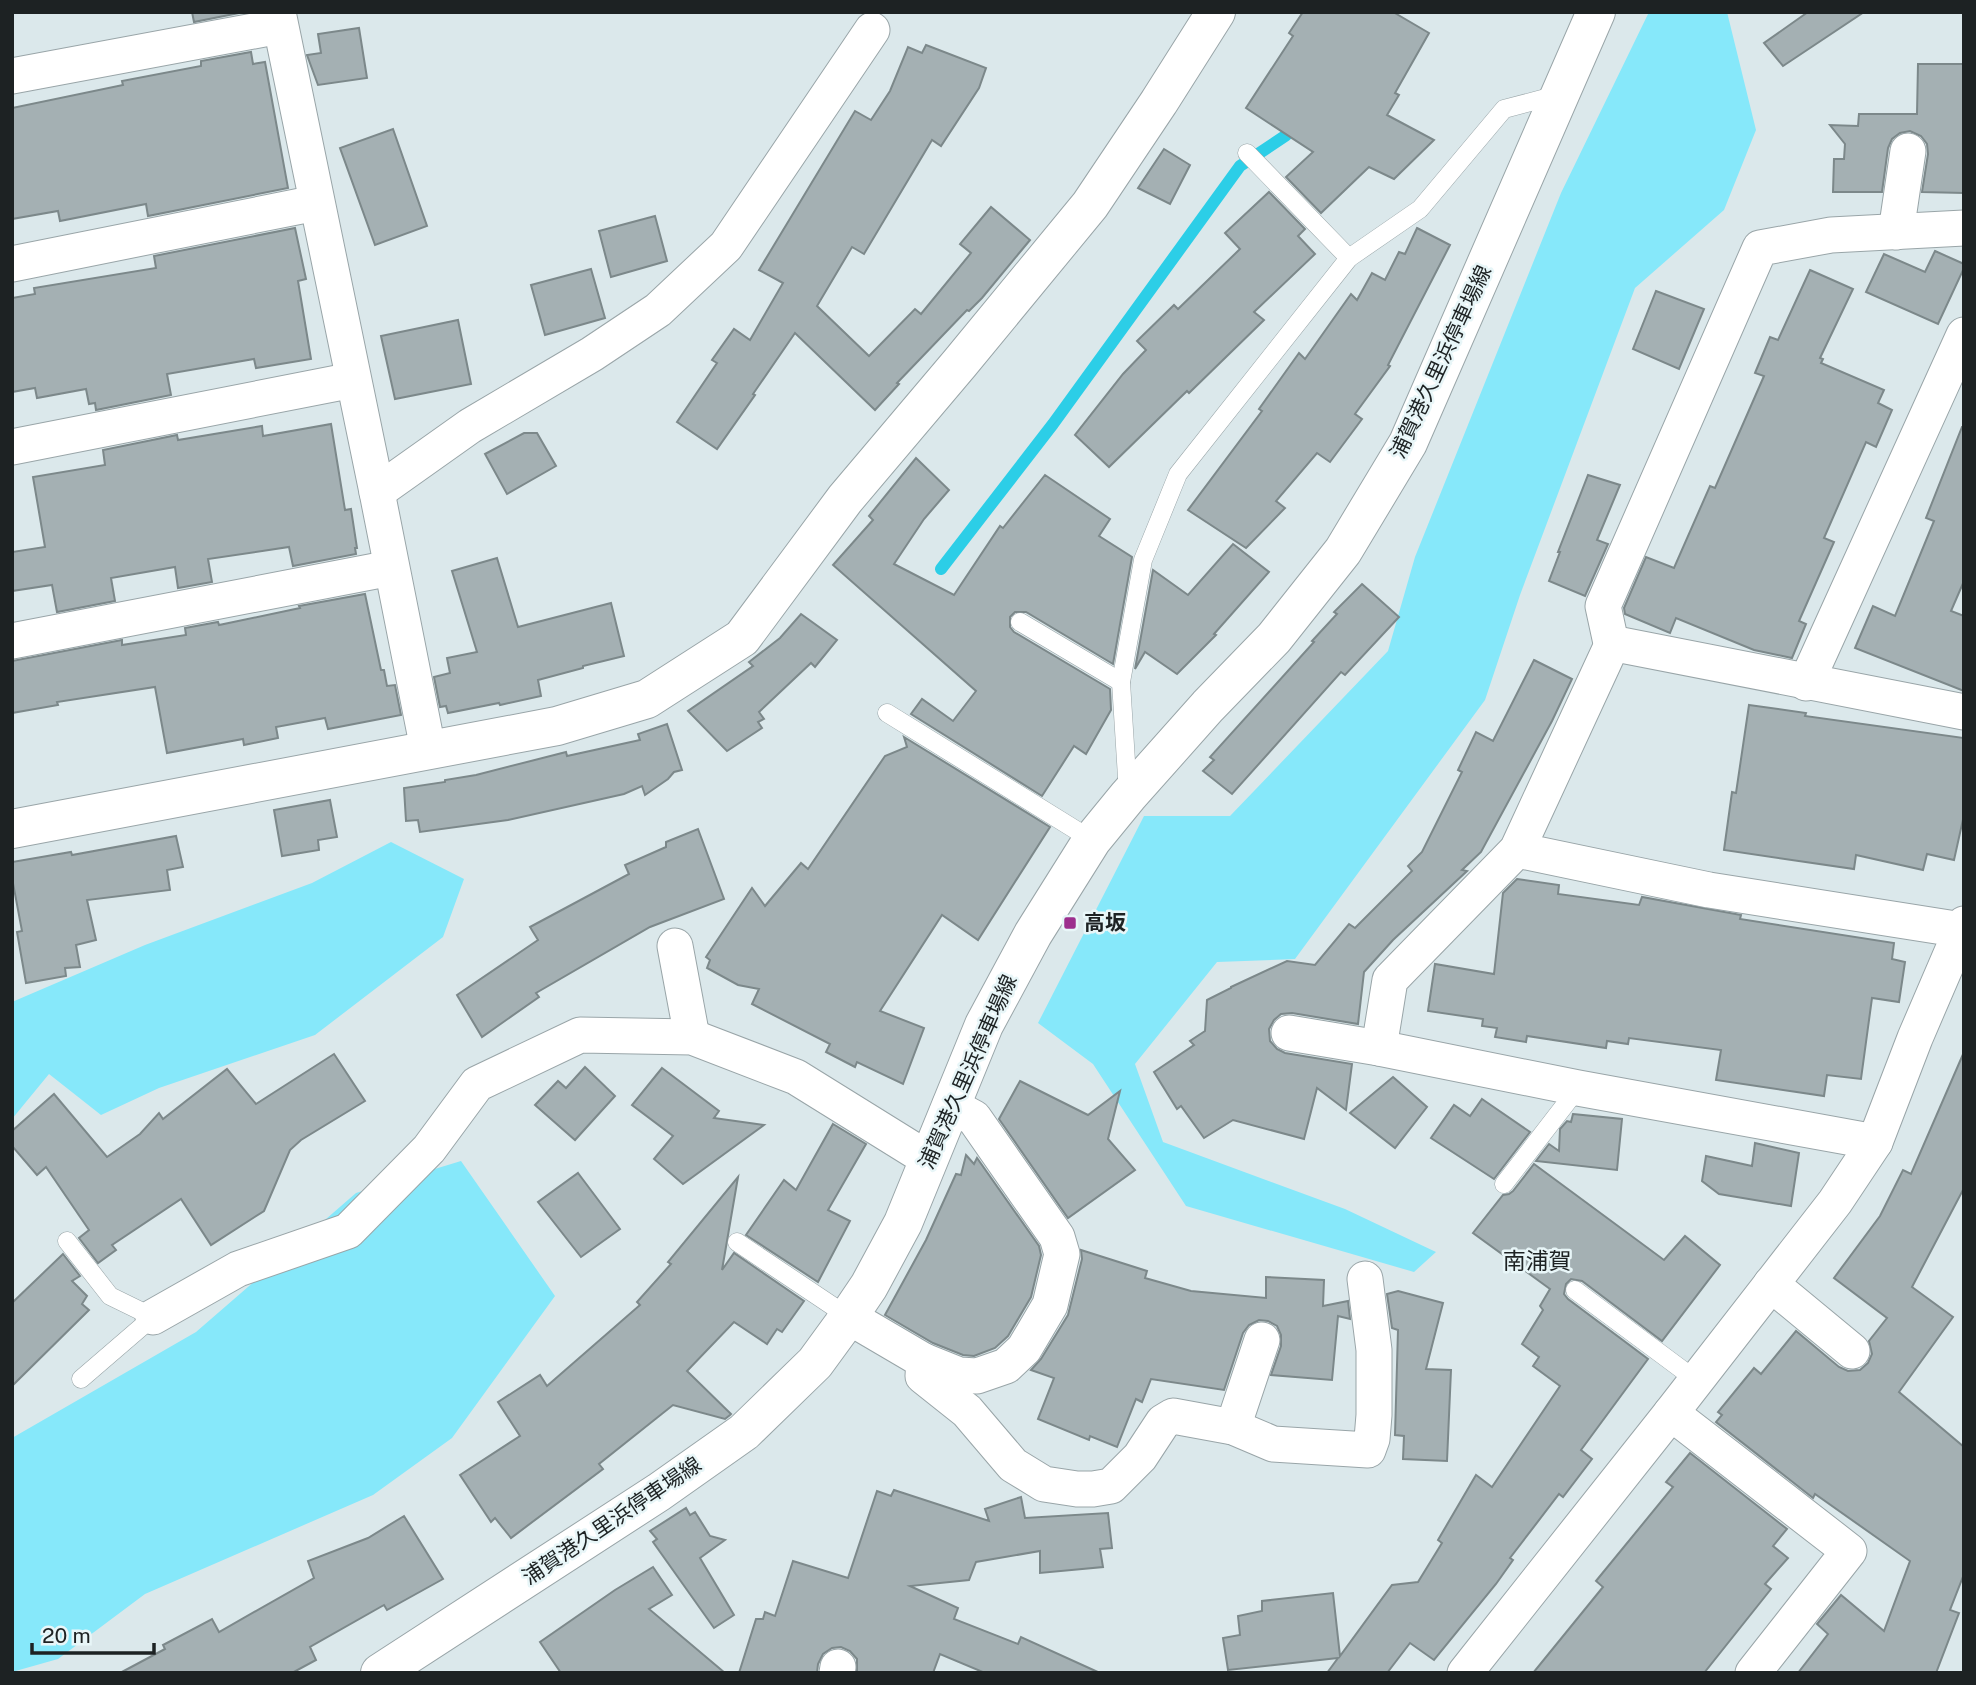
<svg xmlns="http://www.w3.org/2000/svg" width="1976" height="1685" viewBox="0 0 1976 1685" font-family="'Public Sans','Noto Sans JP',sans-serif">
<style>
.green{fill:#86e8fa}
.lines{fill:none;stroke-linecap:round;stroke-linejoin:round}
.stream{stroke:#2ccee7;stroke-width:12}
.building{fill:#a4b0b3;stroke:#7c888a;stroke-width:2}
.lane-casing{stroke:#99a5a8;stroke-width:19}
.street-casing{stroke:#99a5a8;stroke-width:37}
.secondary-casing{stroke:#99a5a8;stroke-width:40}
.lane{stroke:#fff;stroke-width:18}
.street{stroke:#fff;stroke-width:35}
.secondary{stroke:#fff;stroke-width:38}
.poi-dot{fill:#9d2f8e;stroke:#e8f6f8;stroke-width:2.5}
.labels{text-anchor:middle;stroke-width:5;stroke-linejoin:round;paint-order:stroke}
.street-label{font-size:21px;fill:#1d2223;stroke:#e8f6f8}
.poi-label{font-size:21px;font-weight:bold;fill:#1d2223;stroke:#e8f6f8;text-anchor:start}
.neighbourhood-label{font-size:23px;fill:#1d2223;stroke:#e8f6f8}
</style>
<rect width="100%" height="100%" fill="#dbe8eb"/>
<!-- green -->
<g class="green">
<polygon points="1649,12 1727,12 1756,130 1724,210 1635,288 1520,595 1485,700 1295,959 1217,962 1135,1064 1163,1142 1345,1209 1436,1252 1414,1272 1186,1206 1093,1064 1038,1023 1144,816 1230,816 1388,651 1415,557 1561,193"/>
<polygon points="391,842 464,879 443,937 315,1035 159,1088 101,1115 49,1074 12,1119 12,1002 145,945 312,883"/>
<polygon points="461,1161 555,1296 452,1438 373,1495 145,1594 58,1659 12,1672 12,1438 196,1332 356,1193"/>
</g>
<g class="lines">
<!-- stream -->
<polyline class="stream" points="941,569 1053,424 1240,166 1285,136 1298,124"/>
</g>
<!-- building -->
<g class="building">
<polygon points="192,12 244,12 194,22"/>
<polygon points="1303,12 1393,12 1429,33 1395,93 1399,95 1387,115 1434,140 1394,179 1369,167 1321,213 1286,177 1313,152 1246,108 1293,36 1289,33"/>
<polygon points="1808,12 1864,12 1783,66 1764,43"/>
<polygon points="359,28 367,78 318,85 307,55 321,53 318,34"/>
<polygon points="926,45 986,68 979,88 941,146 932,140 864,254 852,247 817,306 869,356 915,309 921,314 971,253 960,244 991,207 1030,240 982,298 969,311 967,310 897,383 899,384 875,410 795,333 753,394 755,395 717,449 677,422 717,363 712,360 734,329 750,340 783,283 759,270 855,111 871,120 890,91 908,47 922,53"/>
<polygon points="251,52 253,64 265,62 288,188 148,216 146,204 60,221 58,211 12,219 12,108 123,85 122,81 201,66 201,61"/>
<polygon points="1918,64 1964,64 1964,193 1922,192 1928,154 1927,144 1921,136 1910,131 1900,133 1892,139 1888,148 1882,192 1833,192 1834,159 1844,159 1845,144 1830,125 1858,126 1859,114 1917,114"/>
<polygon points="393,129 427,226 375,245 340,148"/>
<polygon points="1164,149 1190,165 1170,204 1138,188"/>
<polygon points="1269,192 1305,229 1298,236 1315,254 1254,312 1264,320 1189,393 1187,391 1109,467 1075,435 1123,374 1146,350 1137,341 1174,305 1178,309 1240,249 1225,233"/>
<polygon points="655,216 667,261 611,277 599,231"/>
<polygon points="295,228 306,279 298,281 311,359 256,368 254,359 167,374 171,395 96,410 95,403 89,404 86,389 37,398 35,388 12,392 12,298 35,294 34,288 156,268 154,256"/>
<polygon points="1417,228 1450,245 1388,365 1390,366 1355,414 1362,419 1330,462 1317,453 1276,501 1285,508 1246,548 1188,510 1262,411 1259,409 1299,353 1305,359 1351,294 1357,300 1372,273 1385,280 1399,252 1405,254"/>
<polygon points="1935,251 1964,264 1964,268 1938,324 1866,292 1884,254 1925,272"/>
<polygon points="591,269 605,318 545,335 531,285"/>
<polygon points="1810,270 1853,289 1820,358 1823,359 1821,363 1884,390 1878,403 1892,410 1876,447 1866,442 1824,538 1834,542 1799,621 1806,624 1792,658 1754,650 1676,618 1670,633 1625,614 1624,608 1646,557 1674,568 1710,486 1715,488 1764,376 1755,373 1770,337 1778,340"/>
<polygon points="1656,291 1704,309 1679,369 1633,349"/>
<polygon points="458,320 471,384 395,399 381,336"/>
<polygon points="331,424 345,510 351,509 357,548 355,548 356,554 293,566 289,547 208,559 212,582 178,588 175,567 111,578 115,601 57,612 52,585 12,591 12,552 45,547 33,477 105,465 103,450 177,435 178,440 262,426 263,436"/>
<polygon points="1962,427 1964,427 1964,581 1951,611 1964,616 1964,691 1855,648 1873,606 1895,616 1934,521 1926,518"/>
<polygon points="524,433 537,433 556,466 507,494 485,454"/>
<polygon points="916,458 949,490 924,519 894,564 954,595 1000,526 1003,528 1045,475 1110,519 1099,536 1132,557 1113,664 1026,612 1015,612 1010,617 1010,627 1014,632 1110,689 1111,710 1086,754 1074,746 1042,796 911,714 922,699 953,721 976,691 833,565 873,520 869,516"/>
<polygon points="1588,475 1620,485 1597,540 1608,544 1585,596 1549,581 1560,552 1558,552"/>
<polygon points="1233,544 1269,572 1214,634 1216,635 1177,674 1145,652 1135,669 1153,570 1188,595"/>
<polygon points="497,558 518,627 611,603 624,656 583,666 583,668 538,680 541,696 500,705 499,703 448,713 446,706 440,707 434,677 450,673 447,658 477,652 452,571"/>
<polygon points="1362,584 1399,617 1345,675 1341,672 1232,794 1203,771 1214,760 1210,757 1314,642 1312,641 1337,614 1334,612"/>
<polygon points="365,594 381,670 384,670 387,686 395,685 401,715 328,729 325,718 276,727 278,738 244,745 243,739 167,753 155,687 57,702 58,705 12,713 12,661 122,640 122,645 186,635 185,628 218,622 219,625 300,608 299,606"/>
<polygon points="801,614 837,640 815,667 811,663 759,712 764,719 758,722 762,728 727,751 688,711 753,666 749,662 780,638"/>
<polygon points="1534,660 1572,679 1552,721 1481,852 1462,870 1467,871 1393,940 1364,972 1358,1024 1292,1013 1281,1014 1274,1020 1269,1029 1270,1041 1277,1049 1285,1053 1352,1064 1346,1110 1317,1088 1304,1139 1233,1120 1204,1138 1181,1106 1177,1109 1154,1072 1194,1045 1190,1041 1205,1031 1207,1000 1231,988 1231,987 1287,961 1315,965 1349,924 1355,928 1412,871 1408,866 1422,852 1462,772 1458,770 1476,732 1493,741"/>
<polygon points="1749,705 1806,713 1805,716 1964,738 1964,815 1954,860 1927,854 1923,870 1856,855 1854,869 1724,850 1732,792 1736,793"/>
<polygon points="667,724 682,770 674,772 668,779 645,795 642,786 624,794 508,820 420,832 418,820 406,821 404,788 445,782 445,780 476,775 566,752 567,756 640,740 638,734"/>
<polygon points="904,737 1050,827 978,940 942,915 880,1011 924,1028 903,1084 857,1062 855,1067 826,1052 830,1044 752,1004 759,989 738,985 707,968 710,960 706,957 752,888 765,906 801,863 808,869 885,756 907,747"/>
<polygon points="330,800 337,837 318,840 319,850 282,856 274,810"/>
<polygon points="698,829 724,899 650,927 536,993 539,997 482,1037 457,995 538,940 530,927 629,874 625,865 666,847 666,842"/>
<polygon points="176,836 183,867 167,870 170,890 87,900 96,940 76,945 80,967 65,968 66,976 26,983 17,932 22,931 12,878 12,862 71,852 72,855"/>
<polygon points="1517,879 1559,885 1558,894 1639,905 1642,897 1741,915 1740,919 1894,943 1892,959 1905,962 1899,1002 1872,998 1861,1079 1827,1075 1824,1096 1716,1080 1721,1050 1629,1038 1628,1044 1607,1041 1606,1048 1527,1036 1526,1042 1495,1037 1497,1028 1482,1026 1483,1019 1428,1011 1435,964 1494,974 1503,893"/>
<polygon points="1964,1052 1964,1188 1912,1287 1953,1317 1899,1392 1964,1447 1964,1574 1950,1610 1959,1613 1936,1673 1798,1673 1828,1634 1817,1624 1841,1595 1884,1631 1910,1561 1815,1494 1813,1498 1716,1422 1722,1415 1718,1412 1754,1368 1761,1374 1796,1331 1839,1367 1848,1371 1860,1370 1868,1363 1872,1354 1869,1341 1887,1318 1834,1278 1880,1216 1903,1170 1911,1174"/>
<polygon points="334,1054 365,1101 301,1140 290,1150 264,1211 211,1245 181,1199 112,1245 116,1250 98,1263 79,1238 89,1230 46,1167 37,1175 12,1146 12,1131 54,1094 107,1157 140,1134 159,1113 163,1119 227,1069 256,1104"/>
<polygon points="585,1067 615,1096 575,1140 535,1105 558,1081 566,1088"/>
<polygon points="662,1068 719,1111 714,1118 764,1125 683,1184 654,1159 673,1136 632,1105"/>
<polygon points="1393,1077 1427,1107 1395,1148 1350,1113"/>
<polygon points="1020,1081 1088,1115 1120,1091 1108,1139 1135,1170 1068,1218 999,1119"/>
<polygon points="1482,1099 1530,1132 1494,1179 1431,1138 1454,1105 1470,1116"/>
<polygon points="1573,1114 1622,1119 1617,1170 1536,1161 1549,1144 1559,1151 1560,1129 1567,1121 1571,1122"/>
<polygon points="833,1124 866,1144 828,1210 850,1221 818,1282 746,1235 784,1180 796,1190"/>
<polygon points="1755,1143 1799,1153 1791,1206 1719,1194 1702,1181 1706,1156 1752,1166"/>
<polygon points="966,1155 974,1164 977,1158 1039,1246 1041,1255 1031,1297 1008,1336 995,1348 974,1356 963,1355 933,1343 885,1315 926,1240 956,1174 961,1175"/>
<polygon points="1534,1164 1664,1260 1685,1236 1720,1265 1662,1341 1582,1281 1571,1279 1566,1284 1564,1294 1568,1299 1648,1359 1581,1450 1592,1459 1563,1497 1559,1494 1510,1558 1513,1560 1496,1584 1434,1660 1410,1643 1387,1673 1327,1673 1338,1658 1228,1670 1223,1638 1240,1635 1238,1616 1262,1611 1262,1601 1333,1593 1340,1656 1392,1585 1418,1582 1442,1543 1438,1540 1476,1475 1492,1487 1560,1386 1533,1366 1539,1357 1522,1344 1543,1310 1540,1306 1550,1289 1473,1233 1503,1195 1509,1194 1513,1191"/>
<polygon points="578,1173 620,1229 581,1257 538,1202"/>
<polygon points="738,1177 722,1270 734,1253 804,1301 782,1332 777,1329 767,1344 734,1322 687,1371 731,1414 730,1415 725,1419 673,1405 599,1464 603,1469 511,1538 495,1518 491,1522 460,1475 520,1436 498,1402 540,1375 547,1386 640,1305 637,1302 671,1264 668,1262"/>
<polygon points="1081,1250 1147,1271 1145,1278 1191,1291 1266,1298 1266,1277 1324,1280 1323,1306 1348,1301 1350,1319 1338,1316 1332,1380 1271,1375 1281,1346 1281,1335 1277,1326 1268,1321 1259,1320 1249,1325 1243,1333 1224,1390 1151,1379 1142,1402 1136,1399 1117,1447 1090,1436 1089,1440 1038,1419 1054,1378 1031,1370 1041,1359 1068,1315 1082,1259"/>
<polygon points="63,1254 80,1276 72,1281 87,1296 82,1304 89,1310 12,1386 12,1303"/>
<polygon points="1398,1291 1443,1303 1426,1369 1451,1370 1447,1461 1403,1459 1404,1436 1395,1435 1398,1330 1392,1328 1387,1294"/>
<polygon points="1690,1453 1787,1529 1773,1546 1788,1558 1765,1584 1771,1589 1704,1673 1533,1673 1603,1587 1596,1581 1673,1487 1666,1482"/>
<polygon points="894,1490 989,1521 985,1509 1021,1497 1025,1518 1108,1513 1112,1548 1100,1549 1103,1567 1040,1573 1040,1551 976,1562 969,1580 910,1586 958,1608 954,1619 1018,1644 1021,1637 1100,1673 985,1673 940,1654 933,1673 857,1673 857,1659 850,1651 841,1647 832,1648 823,1654 818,1664 817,1673 739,1673 756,1619 763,1619 765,1612 775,1616 793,1561 848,1578 877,1491 891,1496"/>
<polygon points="686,1508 690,1515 695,1512 710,1536 725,1540 700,1558 734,1615 714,1628 653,1542 657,1539 650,1531"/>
<polygon points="404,1516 443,1579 387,1610 384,1605 310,1647 316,1660 292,1673 120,1673 165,1649 163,1645 212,1619 219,1632 314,1578 308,1561 368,1538"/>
<polygon points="653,1567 672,1595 649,1609 725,1673 561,1673 540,1642 615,1590"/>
</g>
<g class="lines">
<defs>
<g id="lane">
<polyline points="1247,153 1349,258"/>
<polyline points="1020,622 1121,682"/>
<polyline points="887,713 1092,840"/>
<polyline points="1128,793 1121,682 1143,560 1178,474 1349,258 1420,209 1504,109 1557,95"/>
<polyline points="1504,1184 1578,1088"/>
<polyline points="67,1241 110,1296 153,1317 81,1379"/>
<polyline points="737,1242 849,1317"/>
<polyline points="1575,1290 1696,1380"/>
</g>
<g id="street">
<polyline points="278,12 377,492 428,749"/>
<polyline points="12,76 280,26"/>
<polyline points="1896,232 1908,151"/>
<polyline points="12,264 316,203"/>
<polyline points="12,447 353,380"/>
<polyline points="377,492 470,426 592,354 658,310 726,246 872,30"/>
<polyline points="12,641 391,568"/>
<polyline points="1611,643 1964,712"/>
<polyline points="1806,683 1964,335"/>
<polyline points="1517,850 1709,890 1962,930"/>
<polyline points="675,946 692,1037"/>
<polyline points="1289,1033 1379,1048 1578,1088 1875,1142"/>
<polyline points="1379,1048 1390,980 1517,850 1610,649 1611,643 1603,606 1760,248 1831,235 1964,228"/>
<polyline points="1771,1284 1852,1351"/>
<polyline points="153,1317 238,1269 348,1231 429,1149 477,1084 580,1035 692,1037 796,1077 928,1159"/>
<polyline points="849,1317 924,1361 959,1375 977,1376 1006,1366 1024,1349 1050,1305 1062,1254 1057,1237 974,1118 950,1105"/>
<polyline points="924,1361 923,1376 967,1411 1013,1465 1044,1484 1077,1489 1093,1489 1111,1486 1140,1457 1163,1422 1173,1416 1233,1427 1273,1444 1368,1450 1372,1439 1374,1415 1374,1350 1365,1279"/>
<polyline points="1671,1413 1849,1551 1753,1673"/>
<polyline points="1233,1427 1262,1340"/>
<polyline points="837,1673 838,1667"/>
<polyline points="1465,1673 1671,1413 1835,1202 1875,1142 1915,1038 1964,924"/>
</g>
<g id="secondary">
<polyline points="12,829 557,726 647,699 742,638 845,499 960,363 1090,205 1159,102 1216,12"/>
<polyline points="380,1673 659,1492 744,1432 815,1363 842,1326 869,1286 903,1223 984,1025 1033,934 1092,840 1128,796 1208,706 1274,638 1343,551 1408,443 1596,12"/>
</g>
</defs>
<!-- lane casing -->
<use href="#lane" class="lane-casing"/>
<!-- street casing -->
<use href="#street" class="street-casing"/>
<!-- secondary casing -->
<use href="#secondary" class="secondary-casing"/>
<!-- lane -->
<use href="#lane" class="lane"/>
<!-- street -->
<use href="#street" class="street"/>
<!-- secondary -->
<use href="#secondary" class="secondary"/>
</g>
<!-- markers -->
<rect class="poi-dot" x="1063" y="916" width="14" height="14" rx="3.5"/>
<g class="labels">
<!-- street labels -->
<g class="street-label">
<text transform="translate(1441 362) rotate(-65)" y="7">浦賀港久里浜停車場線</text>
<text transform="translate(968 1072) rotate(-66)" y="7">浦賀港久里浜停車場線</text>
<text transform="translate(612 1521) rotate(-34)" y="7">浦賀港久里浜停車場線</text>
</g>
<!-- poi labels -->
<g class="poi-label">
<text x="1084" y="930">高坂</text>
</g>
<!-- neighbourhood labels -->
<g class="neighbourhood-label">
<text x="1537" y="1269">南浦賀</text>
</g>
</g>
<!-- border -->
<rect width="1976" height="1685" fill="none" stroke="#1d2223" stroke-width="28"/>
<!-- scale -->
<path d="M32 1643v10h122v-10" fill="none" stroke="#1d2223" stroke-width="3.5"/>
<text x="42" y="1643" font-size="21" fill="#1d2223" stroke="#e8f6f8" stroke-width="5" paint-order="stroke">20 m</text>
</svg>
